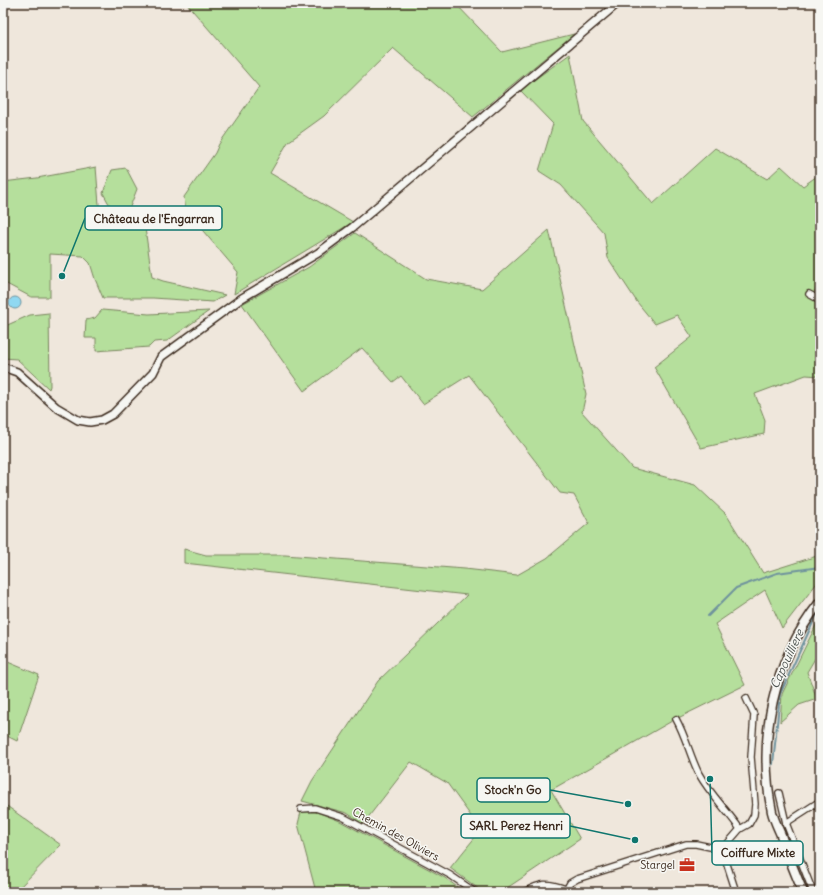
<svg xmlns="http://www.w3.org/2000/svg" width="823" height="895" viewBox="0 0 823 895" font-family="Delius,sans-serif">
<style>
.green{fill:#b5df9c;stroke:#78845d}
.water{fill:#90d8f1;stroke:#6e929d}
.lines{fill:none;stroke-linecap:round;stroke-linejoin:round}
.stream{stroke:#6e929d;stroke-width:2}
.minor-casing{stroke:#3b2a1e;stroke-width:8}
.tertiary-casing{stroke:#3b2a1e;stroke-width:10}
.secondary-casing{stroke:#3b2a1e;stroke-width:11}
.minor{stroke:#f6f6f2;stroke-width:5.5}
.tertiary{stroke:#f6f6f2;stroke-width:7}
.secondary{stroke:#f6f6f2;stroke-width:8}
.labels{text-anchor:middle;stroke-width:3;stroke-linejoin:round;paint-order:stroke}
.street-label{font-size:11px;fill:#3b2a1e;stroke:#f6f6f2}
.poi-label{font-size:11px;fill:#3b2a1e;stroke:#f6f6f2;text-anchor:end}
.water-label{font-size:12px;font-style:italic;fill:#505653;stroke:#f6f6f2}
.leader{fill:none;stroke:#0f766e;stroke-width:1.5}
.callout-dot{fill:#0f766e;stroke:#f6f6f2;stroke-width:1.5}
.callout{fill:#f6f6f2;stroke:#0f766e;stroke-width:1.5}
.callout-label{font-size:12px;text-anchor:middle;font-weight:bold;fill:#3b2a1e}
</style>
<rect width="100%" height="100%" fill="#efe7dc"/>
<filter id="ink" filterUnits="userSpaceOnUse"><feTurbulence type="fractalNoise" baseFrequency=".025" numOctaves="2"/><feDisplacementMap in="SourceGraphic" scale="8" xChannelSelector="R" yChannelSelector="G"/><feConvolveMatrix kernelMatrix="1 2 1 2 8 2 1 2 1" color-interpolation-filters="sRGB"/></filter>
<g filter="url(#ink)">
<!-- green -->
<g class="green">
<polygon points="186,3 455,3 502,52 574,34 473,117 393,48 324,116 288,142 270,173 353,222 234,294 238,272 186,211 184,197 215,153 219,144 259,87"/>
<polygon points="570,54 583,121 653,204 715,148 767,179 781,166 803,186 820,174 820,285 814,291 820,295 820,376 806,375 755,394 765,420 764,434 701,448 654,367 692,337 677,315 655,324 637,302 608,258 604,233 561,185 539,171 553,124 520,90"/>
<polygon points="96,167 100,217 143,214 152,277 163,281 225,295 213,302 153,298 103,298 95,279 90,263 83,256 50,254 50,297 31,297 3,282 3,182 37,178"/>
<polygon points="126,168 137,189 128,212 114,213 103,193 112,170"/>
<polygon points="549,230 586,394 582,412 632,468 695,485 726,514 763,573 820,555 820,579 782,628 765,590 715,624 745,685 672,721 551,790 580,839 501,892 483,892 450,868 481,830 447,783 411,762 363,824 347,813 302,801 312,781 378,681 467,595 184,563 184,549 206,555 285,555 465,569 517,575 547,558 589,523 574,495 560,493 469,375 423,404 401,376 393,382 362,348 304,391 242,304 309,267 355,233 426,279 482,289"/>
<polygon points="102,310 149,314 209,311 167,341 154,342 149,347 96,351 96,338 85,338 86,320 95,318"/>
<polygon points="49,313 50,386 49,389 17,359 3,358 3,327 30,315"/>
<polygon points="820,617 820,650 807,672 817,699 799,705 780,722 782,694"/>
<polygon points="3,660 39,675 17,741 3,734"/>
<polygon points="4,804 61,845 15,892 3,892 3,808"/>
<polygon points="301,812 317,812 340,821 445,878 464,892 316,892 298,824"/>
</g>
<!-- water -->
<circle class="water" cx="15" cy="303" r="6"/>
<g class="lines">
<!-- stream -->
<g class="stream">
<polyline points="708,616 736,588 777,573 820,567"/>
<polyline points="773,764 780,694 816,616 820,612"/>
</g>
<defs>
<g id="minor">
<polyline points="809,294 820,300"/>
<path d="M676,719C686,737 690,756 699,774C710,794 727,810 740,829"/>
<polyline points="779,793 786,823 813,892"/>
<polyline points="301,809 315,808 343,817 450,875 475,892"/>
<polyline points="786,823 820,801"/>
<polyline points="720,849 727,844 740,829 749,824 754,815 755,804 751,757 754,715 746,698"/>
<polyline points="720,849 725,858 736,892"/>
<path d="M524,892C541,883 547,882 566,889"/>
<polyline points="565,892 570,883 577,879 686,844 696,844 720,849"/>
</g>
<polyline id="tertiary" points="3,367 17,372 56,407 78,420 90,422 102,420 113,414 153,373 161,357 242,298 318,253 353,227 618,3"/>
<path id="secondary" d="M803,892C795,873 787,854 781,835C778,828 774,820 772,812C757,737 773,662 820,602"/>
</defs>
<!-- minor casing -->
<use href="#minor" class="minor-casing"/>
<!-- tertiary casing -->
<use href="#tertiary" class="tertiary-casing"/>
<!-- secondary casing -->
<use href="#secondary" class="secondary-casing"/>
<!-- minor -->
<use href="#minor" class="minor"/>
<!-- tertiary -->
<use href="#tertiary" class="tertiary"/>
<!-- secondary -->
<use href="#secondary" class="secondary"/>
</g>
</g>
<!-- icons -->
<defs>
<symbol id="office-bare" viewBox="-9 -9 18 18"><path d="M-6-3h4V-5.5h4V-3h4V5H-6ZM-1-4.5V-3h2v-1.5ZM-6 0V1H6V0Z" fill="#c8321e" stroke="#f6f6f2" stroke-width="2.5" paint-order="stroke"/></symbol>
</defs>
<g fill-rule="evenodd">
<use href="#office-bare" x="676" y="854" width="22" height="22"/>
</g>
<g class="labels">
<!-- street labels -->
<g class="street-label">
<text transform="translate(396 834) rotate(29)" y="4">Chemin des Oliviers</text>
</g>
<!-- poi labels -->
<g class="poi-label">
<text x="675" y="869">Stargel</text>
</g>
<!-- water labels -->
<g class="water-label">
<text transform="translate(787 659) rotate(-65)" y="4">Capouilliere</text>
</g>
</g>
<!-- callouts -->
<path class="leader" d="M62 276L85 218M628 804L550 790M635 840L570 826M710 779L712 853"/>
<g class="callout-dot">
<circle cx="62" cy="276" r="4"/>
<circle cx="628" cy="804" r="4"/>
<circle cx="635" cy="840" r="4"/>
<circle cx="710" cy="779" r="4"/>
</g>
<g class="callout">
<rect x="85" y="206" width="137" height="24" rx="4"/>
<rect x="477" y="778" width="73" height="24" rx="4"/>
<rect x="461" y="814" width="109" height="24" rx="4"/>
<rect x="712" y="841" width="91" height="24" rx="4"/>
</g>
<g class="callout-label">
<text x="154" y="223">Château de l'Engarran</text>
<text x="513" y="794">Stock'n Go</text>
<text x="516" y="830">SARL Perez Henri</text>
<text x="758" y="857">Coiffure Mixte</text>
</g>
<!-- margin -->
<rect width="823" height="895" fill="none" stroke="#f6f6f2" stroke-width="16"/>
<rect x="8" y="8" width="807" height="879" fill="none" stroke="#3b2a1e" stroke-width="1.5" filter="url(#ink)"/>
</svg>
